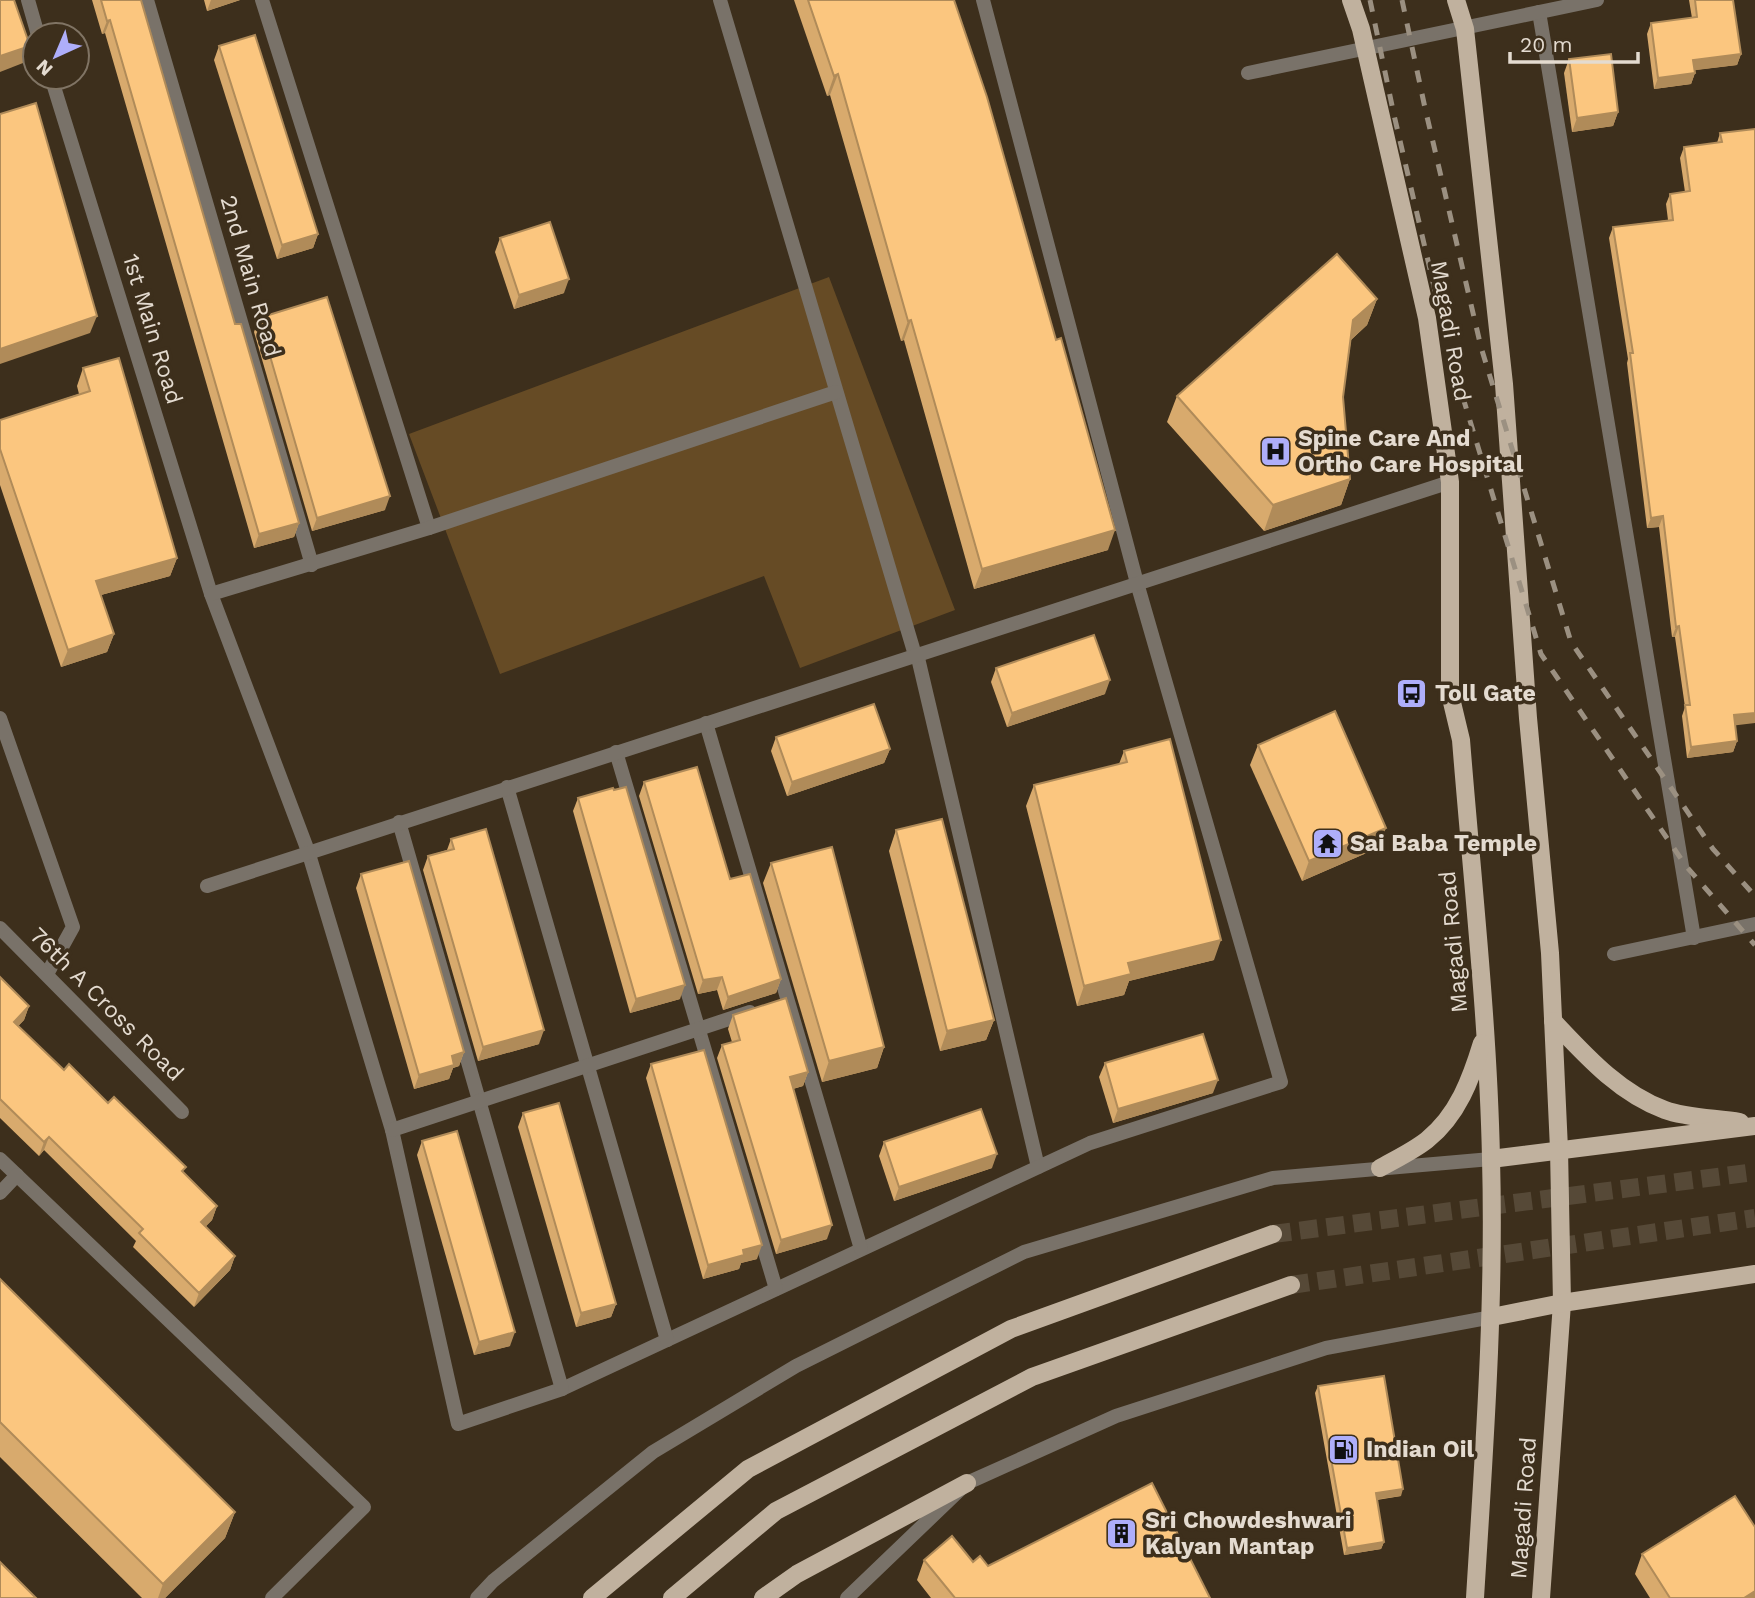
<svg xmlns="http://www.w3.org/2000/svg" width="1755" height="1598" viewBox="0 0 1755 1598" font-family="'Work Sans',sans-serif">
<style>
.green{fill:#664b25}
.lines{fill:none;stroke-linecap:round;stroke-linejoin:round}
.primary-tunnel{stroke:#564937;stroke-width:18;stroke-dasharray:18 9;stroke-linecap:butt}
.minor{stroke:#797269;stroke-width:14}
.tertiary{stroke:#797269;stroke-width:14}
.primary{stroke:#c0b19e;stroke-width:18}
.rail{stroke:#9b9081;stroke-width:5;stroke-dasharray:12 12;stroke-linecap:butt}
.wall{fill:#d8aa6d}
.shaded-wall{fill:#b08b59}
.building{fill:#fbc67f;stroke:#b08b59;stroke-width:2}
.labels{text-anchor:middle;stroke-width:7;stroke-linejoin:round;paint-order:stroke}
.street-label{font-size:23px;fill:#e4dbd0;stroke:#3d2f1c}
.poi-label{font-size:23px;font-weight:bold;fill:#e4dbd0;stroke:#3d2f1c;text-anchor:start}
</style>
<rect width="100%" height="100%" fill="#3d2f1c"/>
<!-- green -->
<polygon class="green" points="829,277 955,610 800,668 764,576 500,674 409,434"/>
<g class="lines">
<!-- primary-tunnel -->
<g class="primary-tunnel">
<polyline points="1273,1234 1755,1172"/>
<polyline points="1291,1285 1755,1218"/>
</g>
<!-- minor -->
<g class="minor">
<polyline points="28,0 38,35"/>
<polyline points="147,0 312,565"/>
<polyline points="262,0 429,528"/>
<polyline points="720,0 915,655 918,658 1038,1167"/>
<polyline points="1539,12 1694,938"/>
<polyline points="1248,73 1597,0"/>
<polyline points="51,77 211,594 308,851 392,1130 458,1424 562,1389 1090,1143 1281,1082 1137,583 983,0"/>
<polyline points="211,594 429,528 836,392"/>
<polyline points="0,718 73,927 47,974"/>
<polyline points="706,723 861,1249"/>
<polyline points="616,752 776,1289"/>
<polyline points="507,787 667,1340"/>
<polyline points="399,822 562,1389"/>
<polyline points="207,886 1450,482"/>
<polyline points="0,928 182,1112"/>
<polyline points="1614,954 1755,924"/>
<polyline points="392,1130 750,1012"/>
<polyline points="0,1159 364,1507 272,1598"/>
<polyline points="0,1193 17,1175"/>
</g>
<!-- tertiary -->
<g class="tertiary">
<polyline points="477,1598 493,1581 653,1452 796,1366 1024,1252 1273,1178 1491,1159"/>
<polyline points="847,1598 967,1483 1116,1416 1326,1348 1492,1317"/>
</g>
<!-- primary -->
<g class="primary">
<path d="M1351,0L1361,29L1427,318L1450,482V694L1461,740C1472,879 1488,1019 1491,1158C1495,1305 1484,1451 1475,1598"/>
<polyline points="1456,0 1465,29 1504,384 1528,718 1550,953 1559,1149 1562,1303 1541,1598"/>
<path d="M1553,1021C1586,1056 1619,1093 1665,1110C1686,1118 1717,1118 1740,1122"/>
<polyline points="1491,1159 1755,1126"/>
<path d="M1380,1168C1396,1159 1413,1151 1427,1140C1458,1115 1471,1079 1482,1043"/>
<polyline points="1492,1317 1562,1303 1755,1274"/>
<polyline points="592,1598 748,1469 1011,1329 1273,1234"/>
<polyline points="672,1598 776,1511 1032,1377 1291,1285"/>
<polyline points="763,1598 797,1574 967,1483"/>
</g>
<!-- rail -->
<g class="rail">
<polyline points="1370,0 1394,115 1450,355 1541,654 1686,866 1755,945"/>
<polyline points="1402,0 1425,108 1481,347 1571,642 1713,849 1755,896"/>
</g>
</g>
<!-- wall -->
<g class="wall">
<polygon points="92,0 141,0 235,324 299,523 294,537 254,548 105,33 102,34"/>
<polygon points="204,0 240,0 207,11"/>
<polygon points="794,0 954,0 1108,550 974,589 904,340 901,341 830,95 827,96"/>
<polygon points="1689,0 1733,0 1741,54 1737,65 1694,70 1695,73 1691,84 1654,89 1647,34 1651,23 1692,18"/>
<polygon points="219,46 318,234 313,248 277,259 214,60"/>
<polygon points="1569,59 1618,112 1613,126 1572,132 1564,73"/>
<polygon points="1755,129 1735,725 1737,741 1733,752 1687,758 1682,716 1685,707 1675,637 1672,637 1659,527 1647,528 1627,363 1628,359 1609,238 1613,227 1668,220 1666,204 1670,194 1685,192 1680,158 1684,147 1717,143 1720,133"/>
<polygon points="500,238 564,293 514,309 495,252"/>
<polygon points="1377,299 1367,325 1351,340 1343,397 1350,479 1341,505 1264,531 1167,422 1177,396"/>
<polygon points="259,318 385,510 312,531 254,332"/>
<polygon points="83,368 177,558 170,576 101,595 114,634 107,652 61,667 0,485 0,420 79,394 77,386"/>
<polygon points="996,668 1105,694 1007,727 991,682"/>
<polygon points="776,737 890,749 884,763 787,796 771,751"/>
<polygon points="1258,745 1378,848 1302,881 1250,765"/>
<polygon points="1124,751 1214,960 1129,981 1124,995 1077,1006 1026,806 1034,785 1119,764"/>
<polygon points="644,782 730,879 781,979 776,993 723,1010 717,990 698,994 639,796"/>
<polygon points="578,798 680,999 630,1013 573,811"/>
<polygon points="896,830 994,1020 986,1040 940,1051 889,851"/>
<polygon points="451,839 539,1044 478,1061 423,870 428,856 447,850"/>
<polygon points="771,863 884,1047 877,1068 822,1082 763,883"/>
<polygon points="361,874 464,1052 459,1066 453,1068 449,1079 414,1089 356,888"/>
<polygon points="0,977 29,1006 24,1020 18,1026 64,1070 108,1103 217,1206 212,1220 205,1227 235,1256 230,1270 194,1307 133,1247 136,1241 44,1150 39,1156 0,1118"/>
<polygon points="733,1015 808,1072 803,1086 793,1089 827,1239 776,1254 717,1058 722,1045 732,1042 728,1029"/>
<polygon points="1105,1063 1213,1093 1113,1123 1099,1077"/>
<polygon points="651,1064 757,1259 741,1263 739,1269 703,1279 646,1078"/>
<polygon points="523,1113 616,1304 611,1317 576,1327 518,1127"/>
<polygon points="422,1141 510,1346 474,1355 417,1155"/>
<polygon points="884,1142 992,1168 894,1201 879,1156"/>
<polygon points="0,1279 235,1512 225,1538 165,1598 142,1598 0,1457"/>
<polygon points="1318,1386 1401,1496 1377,1500 1384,1542 1381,1549 1344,1555 1315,1393"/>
<polygon points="1642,1554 1755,1598 1650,1598 1635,1574"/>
<polygon points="924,1560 973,1562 988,1566 1210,1598 931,1598 917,1580"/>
</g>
<!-- shaded-wall -->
<g class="shaded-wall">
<polygon points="211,0 240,0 207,11"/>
<polygon points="110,20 105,33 102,34 107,21"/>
<polygon points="30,46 23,63 0,72 0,56"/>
<polygon points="1741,54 1737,65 1689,71 1693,60"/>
<polygon points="1695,73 1691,84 1654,89 1658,78"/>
<polygon points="838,74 830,95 827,96 834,76"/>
<polygon points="1618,112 1613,126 1572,132 1577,118"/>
<polygon points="318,234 313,248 277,259 282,245"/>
<polygon points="569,279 564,293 514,309 519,295"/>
<polygon points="1377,299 1367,325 1344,346 1353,320"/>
<polygon points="97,316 90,333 0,364 0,349"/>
<polygon points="911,320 904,340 901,341 908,321"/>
<polygon points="1350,479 1341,505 1264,531 1273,505"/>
<polygon points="390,496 385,510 312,531 317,518"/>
<polygon points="1663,516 1659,527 1647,528 1651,518"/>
<polygon points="299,523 294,537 254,548 259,534"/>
<polygon points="1115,530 1108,550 974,589 982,569"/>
<polygon points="177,558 170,576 90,598 96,581"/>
<polygon points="1679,626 1675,637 1672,637 1676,627"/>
<polygon points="114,634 107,652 61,667 68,650"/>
<polygon points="1110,680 1105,694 1007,727 1012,713"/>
<polygon points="1755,713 1755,723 1730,726 1734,715"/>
<polygon points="1737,741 1733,752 1687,758 1691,747"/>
<polygon points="890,749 884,763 787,796 792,782"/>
<polygon points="1386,828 1378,848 1302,881 1309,861"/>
<polygon points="1221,940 1214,960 1129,981 1124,995 1077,1006 1084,986 1128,963"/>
<polygon points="722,977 717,990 698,994 703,980"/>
<polygon points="781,979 776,993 723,1010 728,997"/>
<polygon points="685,985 680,999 630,1013 636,999"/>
<polygon points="29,1006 24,1020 9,1036 14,1022"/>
<polygon points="994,1020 986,1040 940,1051 947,1031"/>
<polygon points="544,1030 539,1044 478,1061 483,1047"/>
<polygon points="884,1047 877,1068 822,1082 829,1061"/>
<polygon points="464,1052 459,1066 453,1068 449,1079 414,1089 419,1075 452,1056"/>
<polygon points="808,1072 803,1086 785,1091 790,1077"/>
<polygon points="1218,1080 1213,1093 1113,1123 1118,1109"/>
<polygon points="49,1137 44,1150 39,1156 44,1142"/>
<polygon points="997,1154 992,1168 894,1201 899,1187"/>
<polygon points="217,1206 212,1220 196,1236 201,1222"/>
<polygon points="832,1225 827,1239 776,1254 781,1240"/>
<polygon points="762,1245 757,1259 741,1263 739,1269 703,1279 708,1265 743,1250"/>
<polygon points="235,1256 230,1270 194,1307 199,1293"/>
<polygon points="616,1304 611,1317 576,1327 581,1313"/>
<polygon points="515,1332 510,1346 474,1355 479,1342"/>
<polygon points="1403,1489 1401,1496 1373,1500 1376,1493"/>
<polygon points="235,1512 225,1538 165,1598 158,1598 163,1584"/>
<polygon points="1384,1542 1381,1549 1344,1555 1347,1548"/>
<polygon points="1755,1591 1755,1598 1744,1598"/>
</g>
<!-- building -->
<g class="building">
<polygon points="0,0 14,0 30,46 0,56"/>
<polygon points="101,0 141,0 235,324 241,324 299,523 259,534 110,20 107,21"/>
<polygon points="808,0 954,0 987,97 1056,340 1061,338 1115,530 982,569 911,320 908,321 838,74 834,76"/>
<polygon points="1695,0 1733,0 1741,54 1693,60 1695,73 1658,78 1651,23 1697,17"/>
<polygon points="255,35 318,234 282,245 219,46"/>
<polygon points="1611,54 1618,112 1577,118 1569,59"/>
<polygon points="36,103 97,316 0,349 0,114"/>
<polygon points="1755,129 1755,713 1734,715 1737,741 1691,747 1685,705 1690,705 1679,626 1676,627 1663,516 1651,518 1630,353 1633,353 1613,227 1673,220 1670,194 1690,191 1684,147 1722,142 1720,133"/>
<polygon points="550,222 569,279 519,295 500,238"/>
<polygon points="1337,254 1377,299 1353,320 1343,397 1350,479 1273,505 1177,396"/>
<polygon points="327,297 390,496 317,518 259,318"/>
<polygon points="119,358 177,558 96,581 114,634 68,650 0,449 0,420 90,391 83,368"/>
<polygon points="1094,635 1110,680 1012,713 996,668"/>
<polygon points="874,704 890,749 792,782 776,737"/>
<polygon points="1335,711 1386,828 1309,861 1258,745"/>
<polygon points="1170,739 1221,940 1128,963 1131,974 1084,986 1034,785 1127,762 1124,751"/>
<polygon points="697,767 730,879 750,874 781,979 728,997 722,977 703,980 644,782"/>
<polygon points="626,787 685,985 636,999 578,798 613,788 614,790"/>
<polygon points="942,819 994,1020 947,1031 896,830"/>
<polygon points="486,829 544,1030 483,1047 428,856 454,849 451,839"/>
<polygon points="832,847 884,1047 829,1061 771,863"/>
<polygon points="409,861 464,1052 452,1056 454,1065 419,1075 361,874"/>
<polygon points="0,977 29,1006 14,1022 64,1070 69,1064 108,1103 114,1097 186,1167 182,1171 217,1206 201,1222 235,1256 199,1293 139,1233 143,1229 49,1137 44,1142 0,1099"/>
<polygon points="786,998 808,1072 790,1077 832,1225 781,1240 722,1045 740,1040 733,1015"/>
<polygon points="1203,1034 1218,1080 1118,1109 1105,1063"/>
<polygon points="704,1050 762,1245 743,1250 744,1255 708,1265 651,1064"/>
<polygon points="559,1103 616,1304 581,1313 523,1113"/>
<polygon points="981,1109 997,1154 899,1187 884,1142"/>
<polygon points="457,1131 515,1332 479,1342 422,1141"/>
<polygon points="0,1279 235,1512 163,1584 0,1422"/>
<polygon points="1384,1376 1403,1489 1376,1493 1384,1542 1347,1548 1318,1386"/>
<polygon points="1152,1483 1210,1598 955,1598 924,1560 952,1536 973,1562 980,1556 988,1566"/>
<polygon points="1735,1496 1755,1527 1755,1591 1744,1598 1670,1598 1642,1554"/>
<polygon points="0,1562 36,1598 0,1598"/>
</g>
<!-- icons -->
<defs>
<symbol id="hospital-square" viewBox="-11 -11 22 22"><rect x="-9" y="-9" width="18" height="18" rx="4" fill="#aeaefa" stroke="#3d2f1c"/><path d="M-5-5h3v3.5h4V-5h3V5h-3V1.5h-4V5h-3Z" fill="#111"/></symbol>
<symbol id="bus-square" viewBox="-11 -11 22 22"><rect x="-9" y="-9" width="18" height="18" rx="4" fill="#aeaefa" stroke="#3d2f1c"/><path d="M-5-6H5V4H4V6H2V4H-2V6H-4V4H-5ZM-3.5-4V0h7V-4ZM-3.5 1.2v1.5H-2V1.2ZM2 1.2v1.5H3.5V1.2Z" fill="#111"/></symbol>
<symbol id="temple-square" viewBox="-11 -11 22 22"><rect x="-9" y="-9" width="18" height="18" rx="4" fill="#aeaefa" stroke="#3d2f1c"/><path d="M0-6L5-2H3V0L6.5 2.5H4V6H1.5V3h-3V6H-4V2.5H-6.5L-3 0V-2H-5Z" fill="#111"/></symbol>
<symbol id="fuel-square" viewBox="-11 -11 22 22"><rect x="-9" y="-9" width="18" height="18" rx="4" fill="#aeaefa" stroke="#3d2f1c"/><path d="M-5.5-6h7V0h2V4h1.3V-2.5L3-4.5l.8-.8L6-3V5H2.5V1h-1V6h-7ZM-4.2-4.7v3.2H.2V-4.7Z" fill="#111"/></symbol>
<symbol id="building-square" viewBox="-11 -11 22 22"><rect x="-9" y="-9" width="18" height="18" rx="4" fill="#aeaefa" stroke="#3d2f1c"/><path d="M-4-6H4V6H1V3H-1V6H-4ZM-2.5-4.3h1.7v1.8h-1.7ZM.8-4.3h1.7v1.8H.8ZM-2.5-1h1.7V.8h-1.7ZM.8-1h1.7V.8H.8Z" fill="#111"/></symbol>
</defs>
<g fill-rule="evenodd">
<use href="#hospital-square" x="1258" y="434" width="35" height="35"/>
<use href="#bus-square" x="1394" y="676" width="35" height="35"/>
<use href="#temple-square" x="1310" y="826" width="35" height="35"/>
<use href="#fuel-square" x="1326" y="1432" width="35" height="35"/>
<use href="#building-square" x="1104" y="1516" width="35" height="35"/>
</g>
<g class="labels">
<!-- street labels -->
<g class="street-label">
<text transform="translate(251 276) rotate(74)" y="8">2nd Main Road</text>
<text transform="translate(153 329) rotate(73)" y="8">1st Main Road</text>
<text transform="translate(1451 331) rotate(80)" y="8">Magadi Road</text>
<text transform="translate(1453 942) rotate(-95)" y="8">Magadi Road</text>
<text transform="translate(107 1004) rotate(45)" y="8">76th A Cross Road</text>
<text transform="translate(1523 1508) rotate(-86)" y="8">Magadi Road</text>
</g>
<!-- poi labels -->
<g class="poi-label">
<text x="1298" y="446">Spine Care And<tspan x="1298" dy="26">Ortho Care Hospital</tspan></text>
<text x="1435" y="701">Toll Gate</text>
<text x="1350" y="851">Sai Baba Temple</text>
<text x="1366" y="1457">Indian Oil</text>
<text x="1145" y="1528">Sri Chowdeshwari<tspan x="1145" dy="26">Kalyan Mantap</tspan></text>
</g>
</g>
<!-- north arrow -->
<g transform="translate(56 56) rotate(224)"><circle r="33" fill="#3d2f1c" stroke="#807464" stroke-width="2"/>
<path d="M0-5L12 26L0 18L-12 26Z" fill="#aeaefa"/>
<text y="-10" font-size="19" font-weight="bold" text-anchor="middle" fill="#e4dbd0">N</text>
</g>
<!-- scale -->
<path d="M1510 52v10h128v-10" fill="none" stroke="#e4dbd0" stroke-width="3.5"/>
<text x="1520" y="52" font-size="21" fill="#e4dbd0" stroke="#3d2f1c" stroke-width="5" paint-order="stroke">20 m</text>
</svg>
